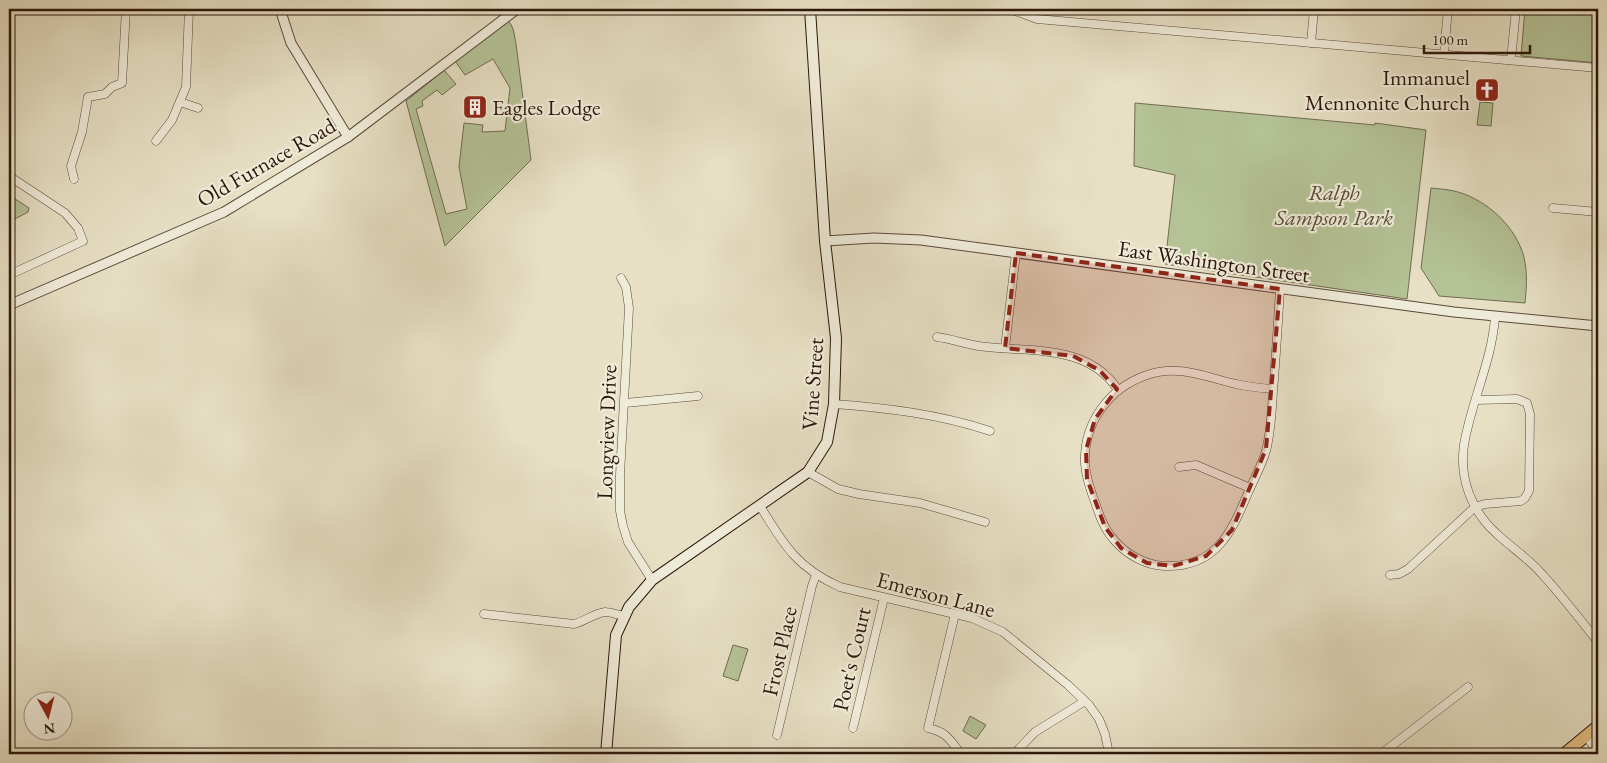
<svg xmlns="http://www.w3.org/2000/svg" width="1607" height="763" viewBox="0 0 1607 763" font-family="'EB Garamond',serif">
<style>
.green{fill:#b4c296;stroke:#706c50}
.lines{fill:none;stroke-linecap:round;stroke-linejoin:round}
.minor-casing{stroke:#5c493a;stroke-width:9}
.tertiary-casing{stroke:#5c493a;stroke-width:11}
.secondary-casing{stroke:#2d170b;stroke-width:12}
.primary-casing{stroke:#2d170b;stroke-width:13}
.minor{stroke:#efebd9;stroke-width:8}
.tertiary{stroke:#efebd9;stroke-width:9}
.secondary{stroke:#efebd9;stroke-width:10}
.primary{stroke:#e4c082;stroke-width:11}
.marked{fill:#8f2418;fill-opacity:0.2;stroke:#8f2418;stroke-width:4;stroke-dasharray:10 6;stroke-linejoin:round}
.labels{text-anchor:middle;stroke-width:4.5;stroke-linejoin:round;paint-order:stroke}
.poi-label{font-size:22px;fill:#2d170b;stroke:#efebd9;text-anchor:end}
.street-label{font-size:22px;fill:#2d170b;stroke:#efebd9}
.park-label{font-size:22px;font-style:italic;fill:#564a35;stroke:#efebd9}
</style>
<rect width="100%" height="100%" fill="#e7e0c5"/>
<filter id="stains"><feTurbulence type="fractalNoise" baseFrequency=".004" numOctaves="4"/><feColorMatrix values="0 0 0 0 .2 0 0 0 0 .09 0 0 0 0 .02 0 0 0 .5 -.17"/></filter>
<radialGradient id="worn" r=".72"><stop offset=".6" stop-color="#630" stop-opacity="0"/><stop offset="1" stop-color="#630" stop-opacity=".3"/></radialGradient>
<!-- green -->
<g class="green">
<polygon points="1525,9 1598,9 1598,63 1521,56"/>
<path d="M506,19C514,25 514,34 516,44L531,160L445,246L406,101L444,70L456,84L442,95L437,90L422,101L423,106L416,109L446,214L467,209L459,167L464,123L483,125L482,132L505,131L510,88L493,59L465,75L455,61Z"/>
<polygon points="1480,102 1493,103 1491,126 1477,125"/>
<polygon points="1135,103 1375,125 1375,123 1426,130 1407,299 1165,264 1175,175 1134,166"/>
<path d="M1431,188C1438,189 1446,189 1454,191C1481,197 1509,220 1520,246C1528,262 1527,285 1525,303L1439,296L1421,268Z"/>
<polygon points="9,195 29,208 28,212 13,220 9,208"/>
<polygon points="733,645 748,649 738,681 723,676"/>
<polygon points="970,716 986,725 976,739 963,731"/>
</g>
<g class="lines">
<defs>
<g id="minor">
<polyline points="1010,9 1037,19 1598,68"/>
<polyline points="1311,43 1314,9"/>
<polyline points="1444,54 1448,9"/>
<polyline points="1511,60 1516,9"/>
<polyline points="180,102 198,108"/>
<polyline points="156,141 172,120 186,87 189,9"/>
<polyline points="9,176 65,213 78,228 83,241 9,275"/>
<polyline points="74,179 71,166 82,132 88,97 105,94 112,87 122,83 126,9"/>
<polyline points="1553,208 1598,212"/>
<polyline points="621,278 626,287 629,308 620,475 620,511 623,526 628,542 652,580"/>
<path d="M1495,317C1492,361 1471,402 1464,445C1459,479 1472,512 1497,534C1512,548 1529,559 1542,574C1562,596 1580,619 1598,642"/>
<path d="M937,337C954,339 970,346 987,347C1033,352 1089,345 1118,390"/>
<polyline points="1005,348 1016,253"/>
<path d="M1273,389C1261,388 1248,387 1236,384C1205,377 1179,364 1147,375C1109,388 1083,423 1085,464C1086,478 1091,492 1096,505C1100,518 1105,531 1115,541C1127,555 1146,565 1164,566C1216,568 1231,533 1248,493C1254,479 1262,465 1266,451C1271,431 1272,411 1273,391C1276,357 1278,323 1280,289"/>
<polyline points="625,403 698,396"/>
<path d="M834,404C887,408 939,414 990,431"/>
<polyline points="1179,467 1196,465 1250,488"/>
<polyline points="808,472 838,489 859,494 920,503 985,522"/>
<path d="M760,506C784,545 796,567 840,587L972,618L1003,632L1068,685L1089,705L1099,719L1105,734L1109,754"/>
<polyline points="1390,575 1399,574 1408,569 1475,507 1485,504 1521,501 1525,498 1529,491 1530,414 1527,403 1517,399 1476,400"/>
<path d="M484,614L574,624C585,621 595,613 605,612C611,612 618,615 625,616"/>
<path d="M955,614L928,728C947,732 950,740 961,754"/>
<polyline points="853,728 884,598"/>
<polyline points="777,735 812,586 816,575"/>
<polyline points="1586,736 1598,752"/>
<polyline points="1014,754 1035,732 1085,701"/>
<polyline points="1381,754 1468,687"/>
</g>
<g id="tertiary">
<polyline points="280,9 291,43 348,137"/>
<polyline points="825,241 874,238 921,240 1454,312 1598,326"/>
<polyline points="9,305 224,212 348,137 517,9"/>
</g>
<polyline id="secondary" points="606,754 616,635 629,607 652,580 808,472 827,442 834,404 836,338 825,241 810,9"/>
<polyline id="primary" points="1564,754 1598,726"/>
</defs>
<!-- minor casing -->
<use href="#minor" class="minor-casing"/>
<!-- tertiary casing -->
<use href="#tertiary" class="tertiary-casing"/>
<!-- secondary casing -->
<use href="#secondary" class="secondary-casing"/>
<!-- primary casing -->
<use href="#primary" class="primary-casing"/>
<!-- minor -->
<use href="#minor" class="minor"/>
<!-- tertiary -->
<use href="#tertiary" class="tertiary"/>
<!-- secondary -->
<use href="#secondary" class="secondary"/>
<!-- primary -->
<use href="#primary" class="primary"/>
</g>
<!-- marked area -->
<path class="marked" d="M1016,253L1280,289L1266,449L1232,530L1206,556L1173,566L1147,563L1121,548L1105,527L1087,479L1086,450L1095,419L1117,389L1099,370L1073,356L1005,348Z"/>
<!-- icons -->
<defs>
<symbol id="church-square" viewBox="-11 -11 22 22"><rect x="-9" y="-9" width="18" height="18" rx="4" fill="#8f2418" stroke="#efebd9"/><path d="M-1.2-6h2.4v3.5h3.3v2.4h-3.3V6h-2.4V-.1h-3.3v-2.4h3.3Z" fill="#fff"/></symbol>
<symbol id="building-square" viewBox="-11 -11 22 22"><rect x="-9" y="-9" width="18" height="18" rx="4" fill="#8f2418" stroke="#efebd9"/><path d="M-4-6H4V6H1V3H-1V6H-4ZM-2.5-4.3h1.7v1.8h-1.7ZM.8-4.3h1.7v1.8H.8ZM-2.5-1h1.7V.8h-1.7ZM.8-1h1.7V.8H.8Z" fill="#fff"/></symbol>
</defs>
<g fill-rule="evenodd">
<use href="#church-square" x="1473" y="76" width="28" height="28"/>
<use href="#building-square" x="461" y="93" width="28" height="28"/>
</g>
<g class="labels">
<!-- poi labels -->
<g class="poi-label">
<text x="1470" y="85">Immanuel<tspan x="1470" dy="25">Mennonite Church</tspan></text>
<text x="492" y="115" text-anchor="start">Eagles Lodge</text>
</g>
<!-- street labels -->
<g class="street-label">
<text transform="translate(266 162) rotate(-30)" y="8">Old Furnace Road</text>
<text transform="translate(1214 261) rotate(8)" y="8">East Washington Street</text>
<text transform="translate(812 384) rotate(-86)" y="8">Vine Street</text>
<text transform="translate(606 432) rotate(-88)" y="8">Longview Drive</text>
<text transform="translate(936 594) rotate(15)" y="8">Emerson Lane</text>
<text transform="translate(779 651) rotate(-77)" y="8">Frost Place</text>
<text transform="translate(851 659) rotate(-77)" y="8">Poet's Court</text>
</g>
<!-- park labels -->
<g class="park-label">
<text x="1334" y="200">Ralph<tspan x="1334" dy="25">Sampson Park</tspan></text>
</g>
</g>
<!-- margin -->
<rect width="1607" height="763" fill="none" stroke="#e7e0c5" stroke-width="30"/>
<rect x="10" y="10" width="1587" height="743" fill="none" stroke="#2d170b" stroke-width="2.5"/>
<rect x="15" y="15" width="1577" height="733" fill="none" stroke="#2d170b"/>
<!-- north arrow -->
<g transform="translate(48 716) rotate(173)"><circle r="24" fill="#efebd9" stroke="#a19687"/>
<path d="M0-4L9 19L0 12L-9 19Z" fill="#8f2418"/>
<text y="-8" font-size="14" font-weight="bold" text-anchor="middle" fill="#2d170b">N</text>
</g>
<!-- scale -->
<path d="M1424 45v8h106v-8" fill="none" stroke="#2d170b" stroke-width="2.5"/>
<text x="1432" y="45" font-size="15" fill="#2d170b" stroke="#efebd9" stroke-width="4" paint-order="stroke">100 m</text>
<rect width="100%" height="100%" filter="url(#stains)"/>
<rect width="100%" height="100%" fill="url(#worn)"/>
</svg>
